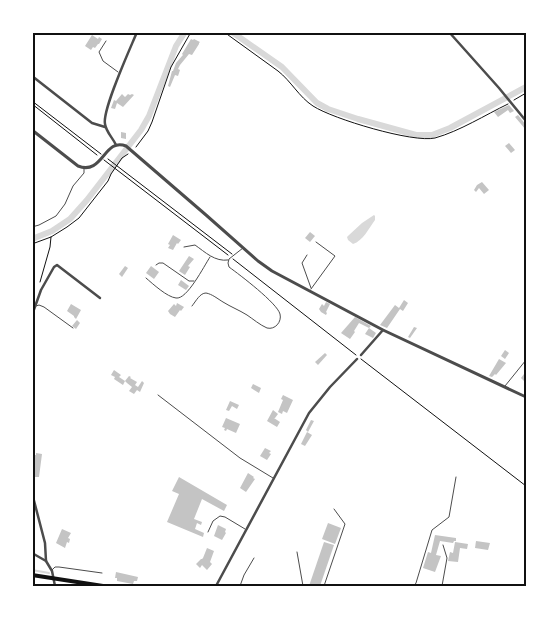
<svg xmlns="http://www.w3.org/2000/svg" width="559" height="619" viewBox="0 0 559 619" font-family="'PT Sans',sans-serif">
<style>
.water{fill:#d9d9d9}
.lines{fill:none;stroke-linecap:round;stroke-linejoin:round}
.stream{stroke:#d9d9d9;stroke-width:2}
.canal{stroke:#d9d9d9;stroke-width:6}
.building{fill:#c4c4c4}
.path{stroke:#111;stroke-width:1}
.service{stroke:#4c4c4c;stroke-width:1}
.minor{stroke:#4c4c4c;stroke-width:2.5}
.tertiary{stroke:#4c4c4c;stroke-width:3}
.primary{stroke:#111;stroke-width:4}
.neatline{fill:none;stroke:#111;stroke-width:2}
</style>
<rect width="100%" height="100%" fill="#fff"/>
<!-- water -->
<path class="water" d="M374,215L375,216V220C369,228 363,241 353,244L348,240L347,237L349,235L362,223Z"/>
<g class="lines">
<!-- stream -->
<polyline class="stream" points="32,570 49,573"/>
<!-- canal -->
<g class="canal">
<polyline points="232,32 282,67 317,103 328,109 358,119 416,135 432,135 450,128 526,87"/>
<polyline points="32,239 52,231 70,219 87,200 141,130 149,116 176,46 185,32"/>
</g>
</g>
<!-- building -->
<g class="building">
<polygon points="92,35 98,39 99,37 102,39 99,44 98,44 95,48 93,47 91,50 85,46"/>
<polygon points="191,39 193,40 194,39 200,42 199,43 199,44 192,55 189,54 180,65 178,69 180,70 178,76 175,75 170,87 168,86 172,71 173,71 176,63 182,56 183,55 182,54"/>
<polygon points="122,94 125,97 128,94 130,95 132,94 134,95 123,107 117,103 115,109 111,108 114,100 116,101"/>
<polygon points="509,105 514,111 510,113 508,110 498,117 494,112"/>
<polygon points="518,115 526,125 526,130 515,117"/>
<polygon points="121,132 126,133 126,139 121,138"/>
<polygon points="509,143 515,150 511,153 505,146"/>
<polygon points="482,182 489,190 484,194 479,188 476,192 474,190 477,185"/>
<polygon points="310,232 315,236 310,242 305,238"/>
<polygon points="173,235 181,240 178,244 177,243 173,250 168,248 170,245 168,244"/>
<polygon points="189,256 194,259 188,266 190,267 185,275 179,271"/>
<polygon points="125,266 128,268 122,277 119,274"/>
<polygon points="151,266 159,272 154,279 146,273"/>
<polygon points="181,280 189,286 186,290 178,285"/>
<polygon points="404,300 408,303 403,311 400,309 387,328 380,325 395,305 399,308"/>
<polygon points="326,302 330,304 326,312 327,313 326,315 321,312 319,309 322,304 324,306"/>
<polygon points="177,303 184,307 181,311 180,310 175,317 170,314 168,311 174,304 176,306"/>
<polygon points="71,304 81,310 76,319 74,317 74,316 67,311"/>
<polygon points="355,317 371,326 369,328 376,333 373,338 365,334 369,328 359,323 354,331 355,332 350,339 341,333"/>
<polygon points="77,320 80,323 76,329 72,326"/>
<polygon points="414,327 417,328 410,338 408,337"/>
<polygon points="505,350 509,353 505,359 501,356"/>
<polygon points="325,353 327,355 318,365 315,362"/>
<polygon points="499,359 506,363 496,375 495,374 492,377 489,376"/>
<polygon points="114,370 121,375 119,377 125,381 129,376 131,377 130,378 137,382 135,385 138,387 142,381 144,383 140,392 137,390 134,394 129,391 132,387 127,383 125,381 123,385 114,379 115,377 111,375"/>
<polygon points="524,374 526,377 526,383 521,378"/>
<polygon points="253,384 261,388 259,393 251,388"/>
<polygon points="283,395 293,400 287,413 283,411 282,414 278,412 283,400 281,399"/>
<polygon points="230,401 239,405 237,409 232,406 229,411 226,410"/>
<polygon points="273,410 278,414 275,418 274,418 280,422 277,427 267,421"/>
<polygon points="226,418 240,424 236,433 227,429 226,431 224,430 225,428 222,427"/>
<polygon points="311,420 314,421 308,432 306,430"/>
<polygon points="307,432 312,435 305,446 301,444"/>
<polygon points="265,448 271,451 269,453 271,454 267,460 260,456"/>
<polygon points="36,453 42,454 39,477 34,477 35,474 34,474 35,463 32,463 32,455 36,455"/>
<polygon points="248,473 254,477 253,478 255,479 246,492 240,488"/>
<polygon points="179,477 227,505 224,511 202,499 194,519 202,522 201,525 197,523 195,529 204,533 203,537 167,522 179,494 172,491"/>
<polygon points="328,523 341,528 335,544 322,539"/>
<polygon points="218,525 226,529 225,532 226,533 222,540 214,536"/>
<polygon points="62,529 71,533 68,538 70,539 69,543 67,542 65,548 56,543"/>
<polygon points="435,535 456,538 456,541 454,541 453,543 440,541 436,555 441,556 435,572 423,568 428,552 431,553"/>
<polygon points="476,541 490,543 488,550 475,548"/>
<polygon points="324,542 334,545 320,586 309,586"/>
<polygon points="455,542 468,544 467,549 460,548 458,562 448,561 450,552 453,553"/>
<polygon points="207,548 214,551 210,562 212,564 207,570 202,565 200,568 196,564 201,559 202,559 203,558"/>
<polygon points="116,572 138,577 137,581 134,581 133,584 117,581 117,578 115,578"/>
</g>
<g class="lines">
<!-- path -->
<g class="path">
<path d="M224,32L278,71C291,81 299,97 313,106C333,119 413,143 435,138C460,131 485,115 508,104"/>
<polyline points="514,100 526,93"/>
<polyline points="32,101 101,154"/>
<polyline points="32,104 97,155"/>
<polyline points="136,147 148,131 152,122 171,67 191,32"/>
<polyline points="108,159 232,254"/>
<polyline points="104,160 228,255"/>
<polyline points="32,244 51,237 67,227 79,218 108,181 111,174 122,158 128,154"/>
<polyline points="233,259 356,355"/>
<polyline points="40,282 50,247 51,237"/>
<polyline points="361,359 526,486"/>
</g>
<!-- service -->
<g class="service">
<polyline points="106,41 99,52 103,61 118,72"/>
<polyline points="32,169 34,179 32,181"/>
<polyline points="32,227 39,225 56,216 65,204 73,186 84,173 84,169"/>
<path d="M184,247L195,245C205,252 215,262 228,260"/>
<polyline points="307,255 302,263 311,288"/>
<polyline points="156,265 159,263 163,263 189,281 194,281"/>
<path d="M146,278C153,284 167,297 176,298C187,300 204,266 210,257"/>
<polyline points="311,289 335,256 316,242"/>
<polyline points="36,306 39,305 44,307 73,328"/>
<path d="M192,306C196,301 200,293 206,293C212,294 218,299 223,302C231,307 239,310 247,315C253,319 260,325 267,328C275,330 282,322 280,314C277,303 240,275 229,267L228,263L229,259L243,248"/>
<polyline points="505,386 526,360"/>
<polyline points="158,395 240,458 273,478"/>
<polyline points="208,532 213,521 220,516 225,517 245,529"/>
<polyline points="297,552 303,586"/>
<polyline points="52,570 55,567 59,567 102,573"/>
<polyline points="240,586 244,575 254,558"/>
<polyline points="324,586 345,524 334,509"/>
<polyline points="414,586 416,583 432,530 449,517 456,477"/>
<polyline points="442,586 447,558 443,545"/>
</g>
<!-- minor -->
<g class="minor">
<polyline points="449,32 499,88 526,121"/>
<polyline points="32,76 92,123 105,127"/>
<path d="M116,145C113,138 106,132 105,124C102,110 130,49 137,32"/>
<polyline points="32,315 41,290 54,267 57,265 100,298"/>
<polyline points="361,355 383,330"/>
<polyline points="32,493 45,543 46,561"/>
<polyline points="32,553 46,561 52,571 55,586"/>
<polyline points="216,586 309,413 330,387 357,359"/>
</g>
<!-- tertiary -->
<path class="tertiary" d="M32,130L78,166C103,176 104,137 126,146L206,215L258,261L272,271L383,330L526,397"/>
<!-- primary -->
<polyline class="primary" points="32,575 103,586"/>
</g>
<!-- border -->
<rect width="559" height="619" fill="none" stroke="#ffffff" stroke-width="68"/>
<rect x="34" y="34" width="491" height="551" class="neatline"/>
</svg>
